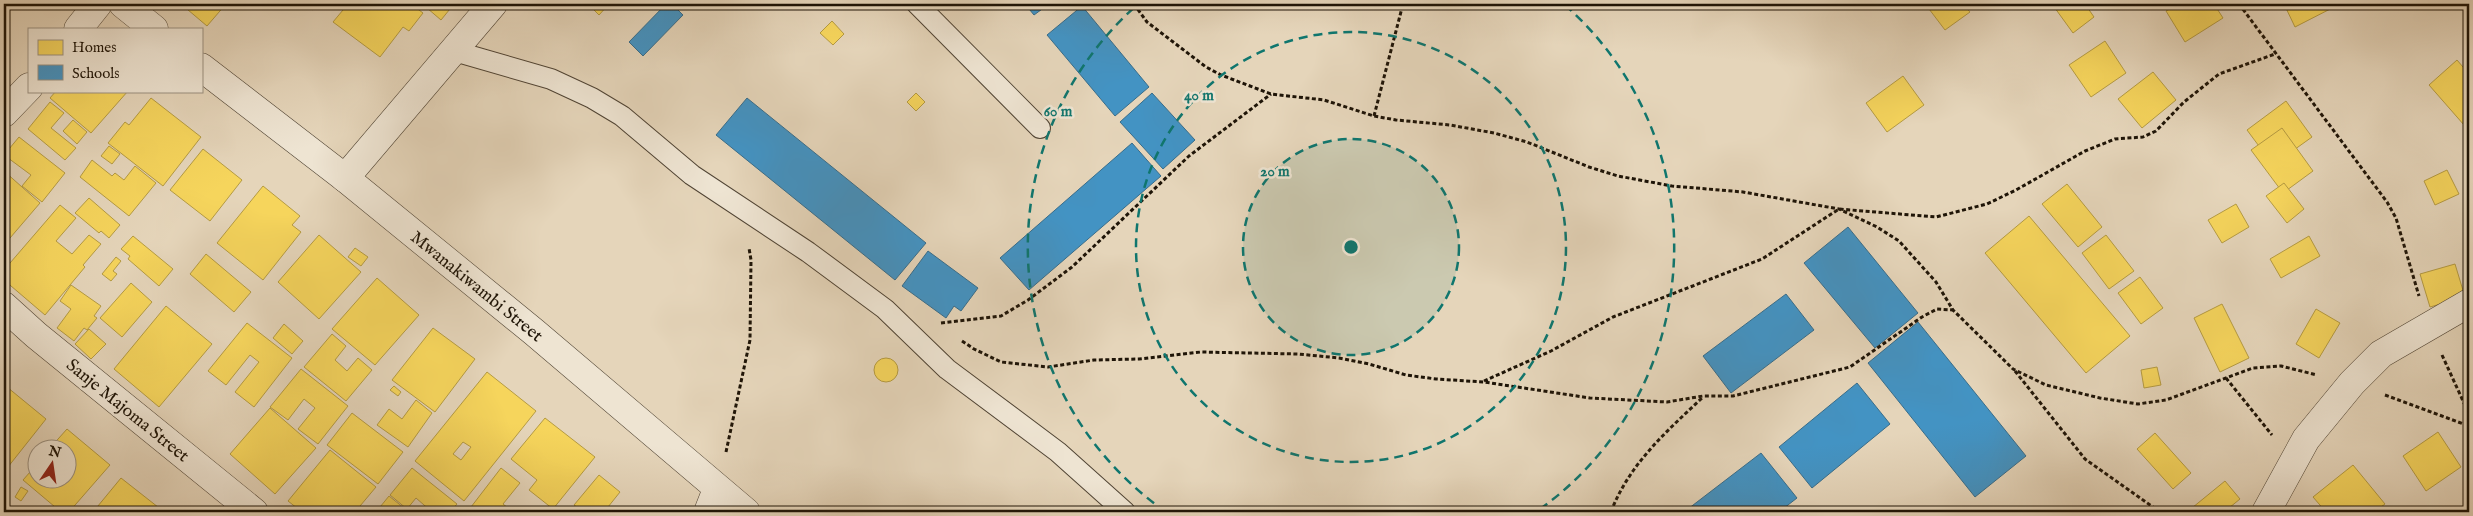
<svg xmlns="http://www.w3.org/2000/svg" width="2473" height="516" viewBox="0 0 2473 516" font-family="'IM FELL English',serif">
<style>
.homes{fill:#f6d55c;stroke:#b59b42;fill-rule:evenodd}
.schools{fill:#4393c3;stroke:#386d8b}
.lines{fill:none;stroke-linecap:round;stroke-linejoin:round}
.service-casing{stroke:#504434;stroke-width:22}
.minor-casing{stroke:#504434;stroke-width:29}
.path{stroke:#1e1407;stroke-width:3;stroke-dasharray:4 2.5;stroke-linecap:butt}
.service{stroke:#eee4d2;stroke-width:20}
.minor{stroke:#eee4d2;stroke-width:28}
.ring{fill:none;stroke:#0f766e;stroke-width:2.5;stroke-dasharray:9 6}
.labels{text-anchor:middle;stroke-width:5;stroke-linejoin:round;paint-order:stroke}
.street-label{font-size:18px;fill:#1e1407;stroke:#eee4d2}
.centre{fill:#0f766e;stroke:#eee4d2;stroke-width:2.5}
.ring-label{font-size:15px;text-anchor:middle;font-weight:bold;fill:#0f766e;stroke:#eee4d2;stroke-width:5;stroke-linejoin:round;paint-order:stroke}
</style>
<rect width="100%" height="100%" fill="#e5d5ba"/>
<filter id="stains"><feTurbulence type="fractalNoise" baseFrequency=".004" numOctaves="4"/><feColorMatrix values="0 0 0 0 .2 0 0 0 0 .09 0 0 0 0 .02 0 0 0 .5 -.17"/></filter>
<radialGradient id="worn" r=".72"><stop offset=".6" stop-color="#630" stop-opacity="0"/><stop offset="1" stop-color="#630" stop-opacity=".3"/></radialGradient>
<!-- homes -->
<g class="homes">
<polygon points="181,4 226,4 207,26"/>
<polygon points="305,4 319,4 313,10"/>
<polygon points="348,4 411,4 423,13 409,31 403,27 380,57 333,22"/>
<polygon points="431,4 454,4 441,20 427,8"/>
<polygon points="588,4 609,4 599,15"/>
<polygon points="1928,4 1963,4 1970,12 1945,30 1926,5"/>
<polygon points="2052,4 2085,4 2094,17 2073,33"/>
<polygon points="2179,4 2214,4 2223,18 2185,42 2166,11"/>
<polygon points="2284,4 2337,4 2338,5 2295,27"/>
<polygon points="832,21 844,34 833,45 820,33"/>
<polygon points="2105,41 2126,73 2091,97 2069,65"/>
<polygon points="2457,60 2469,74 2469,120 2464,125 2429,85"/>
<polygon points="2153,72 2176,100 2142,128 2118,99"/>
<polygon points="1903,76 1924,105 1887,132 1866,103"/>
<polygon points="56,91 128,91 91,133 50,98"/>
<polygon points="916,93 925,102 916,111 907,102"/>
<polygon points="151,98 201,137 163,186 108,143 125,122 129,125"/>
<polygon points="2286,101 2312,137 2273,165 2247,130"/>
<polygon points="50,102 64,113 51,128 76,148 65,160 28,129"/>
<polygon points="73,120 87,132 77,144 63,131"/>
<polygon points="2282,128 2313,171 2283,193 2251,150"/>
<polygon points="19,137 65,173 42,202 22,186 31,175 4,155"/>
<polygon points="109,146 120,154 112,164 101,156"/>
<polygon points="203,149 242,180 210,221 170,190"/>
<polygon points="92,160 112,176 115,173 124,180 135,166 156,183 129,216 80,177"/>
<polygon points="2447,170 2459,194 2435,205 2424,181"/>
<polygon points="4,171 40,203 4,245"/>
<polygon points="2284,183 2304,209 2287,223 2266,196"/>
<polygon points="2067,184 2102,227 2078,247 2042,204"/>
<polygon points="263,186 300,216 292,225 301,232 263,280 217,243"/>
<polygon points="89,198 120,225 109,238 101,231 99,233 75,213"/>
<polygon points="2236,204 2249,227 2222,243 2208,220"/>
<polygon points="60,205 76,218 56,241 72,254 89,235 101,244 83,265 85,267 45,315 4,280 4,270"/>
<polygon points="2029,216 2130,336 2086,373 1985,253"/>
<polygon points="319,235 361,272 319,319 278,282"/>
<polygon points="2106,235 2134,271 2109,289 2082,253"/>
<polygon points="133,236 173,269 159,286 128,259 130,256 121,249"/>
<polygon points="2309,236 2320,256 2281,278 2270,259"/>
<polygon points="355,248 368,257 361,266 348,257"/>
<polygon points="206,254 251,292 234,312 190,274"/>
<polygon points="116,257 121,261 113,271 117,274 111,281 102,274"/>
<polygon points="2455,264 2465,297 2430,307 2420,274"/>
<polygon points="2140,277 2163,308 2141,324 2118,293"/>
<polygon points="377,278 419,315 375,365 332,329"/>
<polygon points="131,283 152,302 122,337 100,318"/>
<polygon points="71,285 101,306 94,316 97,318 87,330 84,328 74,341 57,328 71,309 60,301"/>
<polygon points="2222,304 2249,358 2220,372 2194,318"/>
<polygon points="166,306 212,344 159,407 114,369"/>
<polygon points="2316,309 2340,323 2319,358 2296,344"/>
<polygon points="247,323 292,358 254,407 235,392 259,362 250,355 226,385 208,371"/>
<polygon points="284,324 303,341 292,354 273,338"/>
<polygon points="433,328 475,359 435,412 392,380"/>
<polygon points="89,329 106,344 91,359 75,344"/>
<polygon points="332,334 346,346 335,360 347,371 358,358 372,370 346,401 304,367"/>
<circle cx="886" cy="370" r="12"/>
<polygon points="2157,367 2161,385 2144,388 2141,370"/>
<polygon points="301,369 348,406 318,444 298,429 315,408 304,399 288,420 270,407"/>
<path d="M487,372L536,411L464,501L415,461ZM463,442L471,447L461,460L453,454Z"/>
<polygon points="394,386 401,392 398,396 390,390"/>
<polygon points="7,387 46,419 4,472 4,391"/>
<polygon points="416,400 432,413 408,447 377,425 389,409 402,419"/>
<polygon points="270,408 316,448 275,494 230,454"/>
<polygon points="352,413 403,452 378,484 327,445"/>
<polygon points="545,418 595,457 553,509 529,490 537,480 511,459"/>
<polygon points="67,429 110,465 69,512 61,512 23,480 38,463 38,478 68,478 68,448 50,448"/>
<polygon points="2438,432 2461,467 2426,491 2403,456"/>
<polygon points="2155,433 2191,473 2173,489 2137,449"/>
<polygon points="330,450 376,487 355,512 302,512 288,501"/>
<polygon points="2353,465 2385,504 2374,512 2326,512 2313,497"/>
<polygon points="412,468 457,504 450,512 432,512 416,498 407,509 390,495"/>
<polygon points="501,468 520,483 503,504 513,512 477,512 471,507"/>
<polygon points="599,475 620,492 604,512 584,512 574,505"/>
<polygon points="121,478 163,511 162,512 93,512"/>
<polygon points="2225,481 2240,499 2224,512 2187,512"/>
<polygon points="21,487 28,491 21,501 15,497"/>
<polygon points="389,496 409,512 376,512"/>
<polygon points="612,507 620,512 608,512"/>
</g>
<!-- schools -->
<g class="schools">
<polygon points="666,4 672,4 683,15 643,56 629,42"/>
<polygon points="1025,4 1049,4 1034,15"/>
<polygon points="1082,6 1149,87 1115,116 1047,35"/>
<polygon points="1152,93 1195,140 1163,169 1120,122"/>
<polygon points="747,98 926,243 895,280 716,135"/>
<polygon points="1132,143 1161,176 1029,290 1000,258"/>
<polygon points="1848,227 1918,313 1875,348 1804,263"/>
<polygon points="928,251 978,288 961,311 954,306 946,318 902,286"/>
<polygon points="1786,294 1814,330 1731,393 1703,356"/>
<polygon points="1918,322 2026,456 1975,497 1868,363"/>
<polygon points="1857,383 1890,424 1812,488 1779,447"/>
<polygon points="1761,453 1797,498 1779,512 1684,512"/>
</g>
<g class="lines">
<defs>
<g id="service">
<polyline points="917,4 1040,128"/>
<polyline points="454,51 551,79 592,98 622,116 692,175 808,252 885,309 947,369 1058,452 1125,512"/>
</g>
<g id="minor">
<polyline points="123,4 154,29"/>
<polyline points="78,29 98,4"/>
<polyline points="201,67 345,178 534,332 746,512"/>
<polyline points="4,113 29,87"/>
<polyline points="345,178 493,4"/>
<polyline points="4,306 36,335 254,512"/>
<polyline points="708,512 717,489"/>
<polyline points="2266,512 2306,439 2352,383 2381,354 2469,303"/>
</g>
</defs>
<!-- service casing -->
<use href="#service" class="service-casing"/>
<!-- minor casing -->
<use href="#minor" class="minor-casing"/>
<!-- path -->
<g class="path">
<polyline points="1134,4 1147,22 1206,67 1221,75 1271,94 1324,100 1374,116 1396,120 1450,125 1494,133 1527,142 1589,167 1618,176 1672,186 1743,192 1839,209 1877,227 1899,241 1936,282 1953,310 2013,369 2046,385 2100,398 2138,404 2166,400 2253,368 2281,366 2317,375"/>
<polyline points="2239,4 2387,202 2396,218 2419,296"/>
<polyline points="1374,116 1403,4"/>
<polyline points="941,323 1001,316 1028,300 1072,267 1189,156 1271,94"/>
<polyline points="962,341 974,349 1001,362 1048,367 1094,360 1139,359 1201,352 1298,354 1339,358 1369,364 1406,375 1436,379 1484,382 1590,398 1667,402 1703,396 1733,396 1850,367 1922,317 1937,309 1953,310"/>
<polyline points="2442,355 2469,414"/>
<polyline points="2015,371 2085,459 2160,512"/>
<polyline points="2226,378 2272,435"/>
<polyline points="1484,381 1551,351 1613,317 1762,259 1839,209 1936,217 1987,204 2016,190 2085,151 2115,139 2143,137 2156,131 2184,102 2219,74 2275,54"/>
<polyline points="2385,395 2469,426"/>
<polyline points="726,452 750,340 751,260 749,248"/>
<path d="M1611,512C1629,464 1667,431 1703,397"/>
</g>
<!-- service -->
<use href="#service" class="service"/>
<!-- minor -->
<use href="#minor" class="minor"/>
</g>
<!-- distance rings -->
<circle cx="1351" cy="247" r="108" fill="#0f766e" fill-opacity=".12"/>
<g class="ring">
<circle cx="1351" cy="247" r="108"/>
<circle cx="1351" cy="247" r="215"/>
<path d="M1166 512A323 323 0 0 1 1137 5M1565 5A323 323 0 0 1 1536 512"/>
</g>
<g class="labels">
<!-- street labels -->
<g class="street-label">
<text transform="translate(477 286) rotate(39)" y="6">Mwanakiwambi Street</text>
<text transform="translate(128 410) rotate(39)" y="6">Sanje Majoma Street</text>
</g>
</g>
<circle cx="1351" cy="247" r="8" class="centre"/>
<g class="ring-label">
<text x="1199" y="100">40 m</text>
<text x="1058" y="116">60 m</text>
<text x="1275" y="176">20 m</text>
</g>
<!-- margin -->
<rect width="2473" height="516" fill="none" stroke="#e5d5ba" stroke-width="20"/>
<rect x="5" y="5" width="2463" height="506" fill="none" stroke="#1e1407" stroke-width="2.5"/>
<rect x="10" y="10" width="2453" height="496" fill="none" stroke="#1e1407"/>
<!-- legend -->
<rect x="28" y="28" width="175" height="65" fill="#eee4d2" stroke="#9b9181"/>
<rect x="38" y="40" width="25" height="15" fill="#f6d55c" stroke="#9b9181"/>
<text x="72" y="52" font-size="15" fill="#1e1407">Homes</text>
<rect x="38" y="65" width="25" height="15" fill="#4393c3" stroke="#9b9181"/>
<text x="72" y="78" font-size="15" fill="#1e1407">Schools</text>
<!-- north arrow -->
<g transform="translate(52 464) rotate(13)"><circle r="24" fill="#eee4d2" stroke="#9b9181"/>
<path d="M0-4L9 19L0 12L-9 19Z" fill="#8f2418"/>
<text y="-8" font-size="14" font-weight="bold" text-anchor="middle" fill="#1e1407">N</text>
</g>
<rect width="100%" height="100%" filter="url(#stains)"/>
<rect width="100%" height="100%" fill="url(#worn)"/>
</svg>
